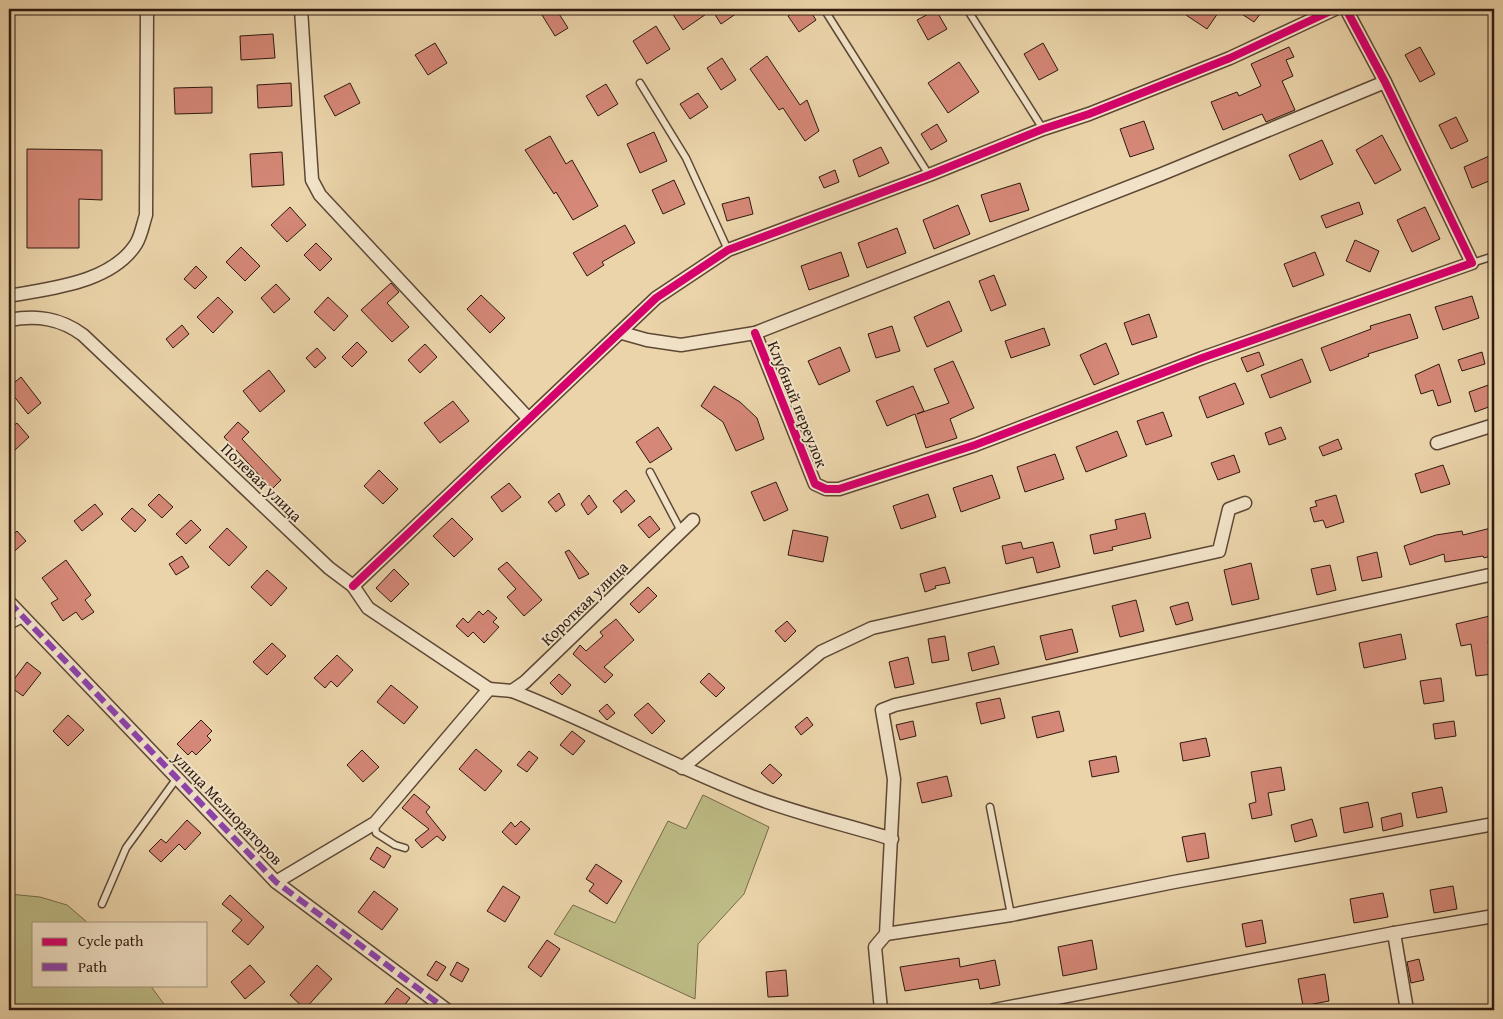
<svg xmlns="http://www.w3.org/2000/svg" width="1503" height="1019" viewBox="0 0 1503 1019" font-family="'Gentium Book Plus',serif">
<style>
.green{fill:#bdbb85;stroke:#766a4a}
.building{fill:#d58877;stroke:#2e1a10}
.lines{fill:none;stroke-linecap:round;stroke-linejoin:round}
.lane-casing{stroke:#5d4836;stroke-width:9}
.street-casing{stroke:#5d4836;stroke-width:15}
.lane{stroke:#f2e3c8;stroke-width:6}
.street{stroke:#f2e3c8;stroke-width:12}
.quiet{stroke:#8e44ad;stroke-width:6;stroke-dasharray:12 6;stroke-linecap:butt}
.cycleway-casing{stroke:#f2e3c8;stroke-width:11}
.cycleway{stroke:#d6006c;stroke-width:8}
.labels{text-anchor:middle;stroke-width:4;stroke-linejoin:round;paint-order:stroke}
.street-label{font-size:16px;fill:#2e1a10;stroke:#f2e3c8}
</style>
<rect width="100%" height="100%" fill="#ebd4aa"/>
<filter id="stains"><feTurbulence type="fractalNoise" baseFrequency=".004" numOctaves="4"/><feColorMatrix values="0 0 0 0 .2 0 0 0 0 .09 0 0 0 0 .02 0 0 0 .5 -.17"/></filter>
<radialGradient id="worn" r=".72"><stop offset=".6" stop-color="#630" stop-opacity="0"/><stop offset="1" stop-color="#630" stop-opacity=".3"/></radialGradient>
<!-- green -->
<g class="green">
<polygon points="703,795 769,827 744,894 698,944 695,999 554,934 573,905 615,923 668,821 686,829"/>
<polygon points="9,894 40,897 67,905 88,923 34,923 34,985 150,985 166,1007 172,1010 9,1010"/>
</g>
<!-- building -->
<g class="building">
<polygon points="553,9 556,9 568,28 555,36 542,15"/>
<polygon points="678,9 743,9 721,24 712,10 683,30 672,13"/>
<polygon points="798,9 809,9 816,20 799,32 788,16"/>
<polygon points="1190,9 1211,9 1218,13 1207,29 1186,15"/>
<polygon points="1234,9 1264,9 1254,22"/>
<polygon points="936,10 947,29 928,40 917,20"/>
<polygon points="656,26 670,49 647,64 633,41"/>
<polygon points="273,34 275,58 241,60 240,36"/>
<polygon points="435,43 447,63 428,75 415,55"/>
<polygon points="1043,43 1058,70 1039,80 1024,54"/>
<polygon points="1289,47 1294,57 1286,60 1293,76 1282,81 1295,110 1266,122 1262,114 1223,130 1211,102 1237,92 1239,96 1261,86 1251,64"/>
<polygon points="1420,47 1435,74 1420,82 1405,55"/>
<polygon points="767,56 800,105 807,100 819,131 805,141 783,108 779,110 750,69"/>
<polygon points="722,58 736,80 721,90 707,68"/>
<polygon points="959,62 979,92 948,113 928,83"/>
<polygon points="291,83 292,106 258,108 257,85"/>
<polygon points="350,83 360,103 335,116 324,96"/>
<polygon points="606,84 618,104 598,116 586,96"/>
<polygon points="212,87 212,113 175,114 174,88"/>
<polygon points="698,93 708,107 690,119 680,104"/>
<polygon points="1456,117 1468,141 1451,149 1439,125"/>
<polygon points="1144,121 1154,149 1130,157 1120,129"/>
<polygon points="937,124 947,141 931,150 921,134"/>
<polygon points="654,132 667,161 640,173 627,144"/>
<polygon points="1382,135 1401,170 1375,184 1356,150"/>
<polygon points="550,136 566,164 572,160 598,206 573,220 556,192 554,194 525,150"/>
<polygon points="1322,140 1333,164 1300,180 1289,155"/>
<polygon points="881,147 889,163 859,177 853,160"/>
<polygon points="27,149 102,150 102,200 79,199 79,248 27,248"/>
<polygon points="282,152 284,185 252,187 250,154"/>
<polygon points="1494,154 1494,179 1472,188 1464,167"/>
<polygon points="835,170 839,182 824,188 819,177"/>
<polygon points="674,180 685,204 663,214 652,190"/>
<polygon points="1020,183 1029,210 990,222 981,195"/>
<polygon points="749,197 753,214 727,221 722,204"/>
<polygon points="1359,202 1363,214 1326,228 1321,216"/>
<polygon points="958,205 970,234 934,249 923,220"/>
<polygon points="290,207 306,225 287,242 271,225"/>
<polygon points="1425,207 1440,239 1412,252 1397,220"/>
<polygon points="625,225 635,243 602,262 604,265 587,276 573,253"/>
<polygon points="897,228 906,253 867,268 858,243"/>
<polygon points="1355,240 1379,251 1370,272 1346,261"/>
<polygon points="316,243 332,259 320,271 304,255"/>
<polygon points="241,247 260,266 245,281 226,262"/>
<polygon points="841,252 849,276 809,290 801,266"/>
<polygon points="1315,252 1324,275 1293,287 1284,264"/>
<polygon points="196,266 207,277 195,289 184,279"/>
<polygon points="994,275 1006,305 991,311 979,281"/>
<polygon points="391,283 399,292 387,303 409,327 392,342 361,310"/>
<polygon points="276,284 290,299 274,313 261,298"/>
<polygon points="481,295 505,318 490,333 467,309"/>
<polygon points="1472,296 1479,318 1443,330 1435,307"/>
<polygon points="218,297 233,312 213,333 197,317"/>
<polygon points="328,297 348,316 334,331 314,312"/>
<polygon points="949,301 962,331 927,347 914,317"/>
<polygon points="1149,314 1157,337 1132,345 1124,323"/>
<polygon points="1410,314 1418,338 1368,354 1369,356 1330,371 1321,348 1371,329 1370,326"/>
<polygon points="182,325 189,334 173,348 166,339"/>
<polygon points="892,326 900,351 876,358 868,334"/>
<polygon points="1044,328 1050,345 1011,358 1005,341"/>
<polygon points="357,342 367,352 352,367 342,357"/>
<polygon points="1106,343 1119,374 1094,385 1080,355"/>
<polygon points="425,344 437,357 420,373 408,360"/>
<polygon points="840,347 850,371 819,385 808,361"/>
<polygon points="317,348 326,358 315,368 306,358"/>
<polygon points="1259,352 1264,365 1247,372 1241,358"/>
<polygon points="1482,352 1485,364 1462,371 1458,360"/>
<polygon points="1302,359 1311,382 1270,398 1261,375"/>
<polygon points="953,361 974,408 950,419 957,438 926,448 915,414 887,426 876,401 913,386 924,411 917,414 949,403 934,369"/>
<polygon points="1439,364 1451,402 1438,406 1433,390 1421,394 1415,375"/>
<polygon points="269,370 285,391 260,412 243,391"/>
<polygon points="21,377 41,403 28,414 9,390 9,387"/>
<polygon points="1235,383 1244,404 1207,418 1199,397"/>
<polygon points="1494,383 1494,405 1475,412 1469,392"/>
<polygon points="714,386 740,402 757,418 764,439 736,451 723,422 701,406"/>
<polygon points="453,401 469,421 440,443 424,423"/>
<polygon points="1163,412 1172,436 1146,445 1137,421"/>
<polygon points="238,422 249,432 242,439 281,480 272,489 224,437"/>
<polygon points="17,423 29,437 15,450 9,443 9,429"/>
<polygon points="658,427 672,449 650,463 636,442"/>
<polygon points="1281,427 1286,439 1269,445 1265,433"/>
<polygon points="1117,431 1127,456 1086,472 1076,447"/>
<polygon points="1338,439 1342,449 1323,456 1319,447"/>
<polygon points="1055,454 1064,479 1025,492 1017,467"/>
<polygon points="1234,455 1240,472 1218,480 1211,463"/>
<polygon points="1443,465 1450,484 1421,493 1415,474"/>
<polygon points="379,470 398,489 383,504 364,486"/>
<polygon points="992,475 1000,498 961,512 953,488"/>
<polygon points="776,482 788,510 764,521 751,492"/>
<polygon points="509,483 521,497 502,512 491,497"/>
<polygon points="626,490 635,501 621,513 621,510 613,501"/>
<polygon points="559,493 565,505 556,512 548,502"/>
<polygon points="159,494 173,507 162,518 148,505"/>
<polygon points="928,494 936,517 901,529 893,506"/>
<polygon points="589,495 597,507 588,515 581,504"/>
<polygon points="1336,495 1344,522 1326,528 1323,520 1314,522 1310,508 1317,506 1315,501"/>
<polygon points="95,504 103,514 82,531 74,521"/>
<polygon points="132,508 146,520 135,532 121,519"/>
<polygon points="1145,513 1151,538 1112,547 1113,550 1094,554 1090,535 1117,529 1115,520"/>
<polygon points="650,516 660,529 649,538 638,525"/>
<polygon points="452,518 473,539 454,557 433,536"/>
<polygon points="191,520 201,530 186,544 176,534"/>
<polygon points="227,528 247,547 229,566 209,547"/>
<polygon points="1491,528 1494,555 1484,558 1483,556 1445,562 1444,554 1410,565 1404,546 1436,535 1462,531 1463,535"/>
<polygon points="793,530 828,537 823,562 788,555"/>
<polygon points="17,531 26,541 9,556 9,538"/>
<polygon points="1021,542 1023,549 1053,542 1060,567 1037,573 1033,557 1006,564 1002,546"/>
<polygon points="569,550 589,574 579,579 565,552"/>
<polygon points="1377,552 1382,577 1362,581 1357,557"/>
<polygon points="182,556 189,567 176,575 169,564"/>
<polygon points="66,560 91,595 85,600 94,612 82,620 76,612 63,621 51,603 58,599 42,578"/>
<polygon points="507,562 542,600 524,616 507,597 516,589 498,569"/>
<polygon points="1251,563 1259,599 1232,605 1224,570"/>
<polygon points="1330,565 1336,590 1317,595 1311,569"/>
<polygon points="945,567 950,583 935,586 936,588 925,592 920,574"/>
<polygon points="394,569 409,584 391,602 376,588"/>
<polygon points="267,570 287,588 271,606 251,587"/>
<polygon points="648,587 657,596 639,613 630,604"/>
<polygon points="1136,600 1144,631 1120,637 1112,606"/>
<polygon points="1188,602 1193,620 1176,625 1170,607"/>
<polygon points="488,610 497,618 493,622 499,627 484,643 473,632 468,637 456,626 463,618 468,623 479,611 483,615"/>
<polygon points="1494,615 1494,639 1488,641 1493,674 1476,676 1471,644 1461,646 1456,624"/>
<polygon points="616,619 634,640 604,667 613,675 605,683 573,654 580,645 586,651 603,636 600,632"/>
<polygon points="787,621 796,631 785,642 775,631"/>
<polygon points="1072,629 1078,652 1046,660 1040,636"/>
<polygon points="1401,634 1406,659 1364,668 1359,643"/>
<polygon points="945,636 949,660 932,663 928,639"/>
<polygon points="272,643 286,656 267,675 253,662"/>
<polygon points="994,646 999,664 972,671 968,653"/>
<polygon points="337,655 353,670 337,687 331,681 325,688 314,678"/>
<polygon points="908,657 914,684 895,688 889,662"/>
<polygon points="27,662 41,673 23,696 9,686"/>
<polygon points="709,673 725,688 716,697 700,682"/>
<polygon points="559,674 571,685 562,695 550,683"/>
<polygon points="1441,678 1444,701 1424,704 1420,681"/>
<polygon points="391,685 418,707 404,724 377,702"/>
<polygon points="1000,698 1005,718 981,724 976,703"/>
<polygon points="648,703 665,721 652,734 634,715"/>
<polygon points="607,704 615,713 607,720 599,711"/>
<polygon points="1059,711 1064,731 1037,738 1032,717"/>
<polygon points="68,715 84,730 68,746 53,731"/>
<polygon points="807,717 813,725 801,735 795,727"/>
<polygon points="201,720 212,731 207,736 211,740 196,755 192,751 188,755 177,744"/>
<polygon points="913,721 916,736 900,740 896,725"/>
<polygon points="1454,721 1456,736 1435,739 1433,724"/>
<polygon points="572,731 585,741 573,755 560,745"/>
<polygon points="1206,738 1210,756 1183,761 1180,743"/>
<polygon points="476,749 502,771 485,791 459,769"/>
<polygon points="362,750 379,767 363,782 347,765"/>
<polygon points="529,751 538,758 527,772 517,765"/>
<polygon points="1116,756 1119,772 1092,777 1089,761"/>
<polygon points="770,764 782,775 773,784 761,773"/>
<polygon points="1281,767 1285,790 1268,793 1272,815 1252,819 1249,804 1256,802 1251,772"/>
<polygon points="947,776 952,796 922,803 917,783"/>
<polygon points="1442,787 1447,812 1417,818 1412,793"/>
<polygon points="414,794 430,807 426,812 446,837 443,841 437,836 422,848 415,840 429,829 402,808"/>
<polygon points="1368,802 1373,827 1344,833 1340,808"/>
<polygon points="1401,813 1403,826 1383,831 1381,818"/>
<polygon points="1312,819 1317,836 1295,842 1291,825"/>
<polygon points="187,820 201,833 185,850 179,844 161,862 149,851 161,839 166,843"/>
<polygon points="521,821 530,829 516,845 502,832 511,822 515,827"/>
<polygon points="1205,833 1209,858 1187,862 1182,837"/>
<polygon points="377,847 391,856 384,868 370,859"/>
<polygon points="596,864 622,881 607,904 589,891 594,884 586,879"/>
<polygon points="503,886 520,897 505,922 487,911"/>
<polygon points="1453,886 1457,909 1434,913 1430,890"/>
<polygon points="374,891 398,909 382,930 358,912"/>
<polygon points="1383,893 1388,917 1354,923 1350,899"/>
<polygon points="230,895 264,927 248,945 232,931 242,920 222,904"/>
<polygon points="1262,920 1266,943 1246,947 1242,924"/>
<polygon points="547,940 560,949 541,977 528,967"/>
<polygon points="1092,940 1097,969 1063,976 1058,947"/>
<polygon points="959,958 960,967 995,960 1000,985 980,989 978,979 905,991 900,967"/>
<polygon points="1419,959 1424,980 1411,983 1407,962"/>
<polygon points="436,961 446,967 437,981 427,975"/>
<polygon points="457,962 469,969 462,982 450,975"/>
<polygon points="250,965 265,982 245,999 231,982"/>
<polygon points="317,965 332,979 305,1009 290,995"/>
<polygon points="786,970 788,996 768,997 766,972"/>
<polygon points="1325,974 1329,1001 1303,1006 1298,979"/>
<polygon points="397,988 410,998 401,1010 380,1010"/>
</g>
<g class="lines">
<defs>
<g id="lane">
<polyline points="824,9 929,175"/>
<polyline points="967,9 1043,129"/>
<polyline points="640,83 686,158 728,250"/>
<polyline points="1472,263 1494,256"/>
<polyline points="650,472 681,531"/>
<polyline points="9,626 25,618"/>
<polyline points="990,807 1011,915"/>
<polyline points="375,823 376,833 395,845 405,848"/>
<polyline points="102,904 126,848 177,778"/>
<polyline points="856,1010 881,1009"/>
</g>
<g id="street">
<polyline points="301,9 312,180 320,195 528,418"/>
<path d="M9,296C51,288 111,283 136,244C141,236 143,224 146,215L147,9"/>
<path d="M9,320C37,315 60,318 83,335L329,568L353,586L368,608L489,689"/>
<polyline points="622,333 647,340 681,345 755,333 1162,174 1385,82"/>
<polyline points="755,333 815,484 826,489 839,489 975,445 1202,358 1472,263 1385,82 1346,9"/>
<polyline points="1437,443 1494,425"/>
<polyline points="353,586 656,298 728,250 929,175 1043,129 1089,114 1230,58 1335,9"/>
<polyline points="9,602 276,882 447,1010"/>
<polyline points="489,689 512,691 525,682 693,520"/>
<path d="M512,691C592,722 666,763 746,794C793,813 844,824 892,839"/>
<polyline points="682,768 821,652 872,628 1219,551 1229,509 1245,503"/>
<polyline points="276,882 375,823 489,689"/>
<polyline points="1394,933 1407,1010"/>
<polyline points="886,934 1011,915 1174,882 1494,824"/>
<polyline points="881,1010 875,947 886,934 894,779 882,710 895,705 1494,574"/>
<polyline points="994,1010 1394,933 1494,916"/>
</g>
</defs>
<!-- lane casing -->
<use href="#lane" class="lane-casing"/>
<!-- street casing -->
<use href="#street" class="street-casing"/>
<!-- lane -->
<use href="#lane" class="lane"/>
<!-- street -->
<use href="#street" class="street"/>
<!-- quiet -->
<polyline class="quiet" points="9,602 276,882 447,1010"/>
<defs>
<g id="cycleway">
<polyline points="755,333 815,484 826,489 839,489 975,445 1202,358 1472,263 1385,82 1346,9"/>
<polyline points="353,586 656,298 728,250 929,175 1043,129 1089,114 1230,58 1335,9"/>
</g>
</defs>
<!-- cycleway casing -->
<use href="#cycleway" class="cycleway-casing"/>
<!-- cycleway -->
<use href="#cycleway" class="cycleway"/>
</g>
<g class="labels">
<!-- street labels -->
<g class="street-label">
<text transform="translate(798 404) rotate(68)" y="6">Клубный переулок</text>
<text transform="translate(262 482) rotate(44)" y="6">Полевая улица</text>
<text transform="translate(584 603) rotate(-44)" y="6">Короткая улица</text>
<text transform="translate(228 808) rotate(46)" y="6">улица Мелиораторов</text>
</g>
</g>
<!-- margin -->
<rect width="1503" height="1019" fill="none" stroke="#ebd4aa" stroke-width="30"/>
<rect x="10" y="10" width="1483" height="999" fill="none" stroke="#2e1a10" stroke-width="2.5"/>
<rect x="15" y="15" width="1473" height="989" fill="none" stroke="#2e1a10"/>
<!-- legend -->
<rect x="32" y="922" width="175" height="65" fill="#f2e3c8" stroke="#a4937e"/>
<rect x="42" y="938" width="25" height="8" fill="#d6006c" stroke="#a4937e"/>
<text x="78" y="946" font-size="15" fill="#2e1a10">Cycle path</text>
<rect x="42" y="963" width="25" height="8" fill="#8e44ad" stroke="#a4937e"/>
<text x="78" y="972" font-size="15" fill="#2e1a10">Path</text>
<rect width="100%" height="100%" filter="url(#stains)"/>
<rect width="100%" height="100%" fill="url(#worn)"/>
</svg>
